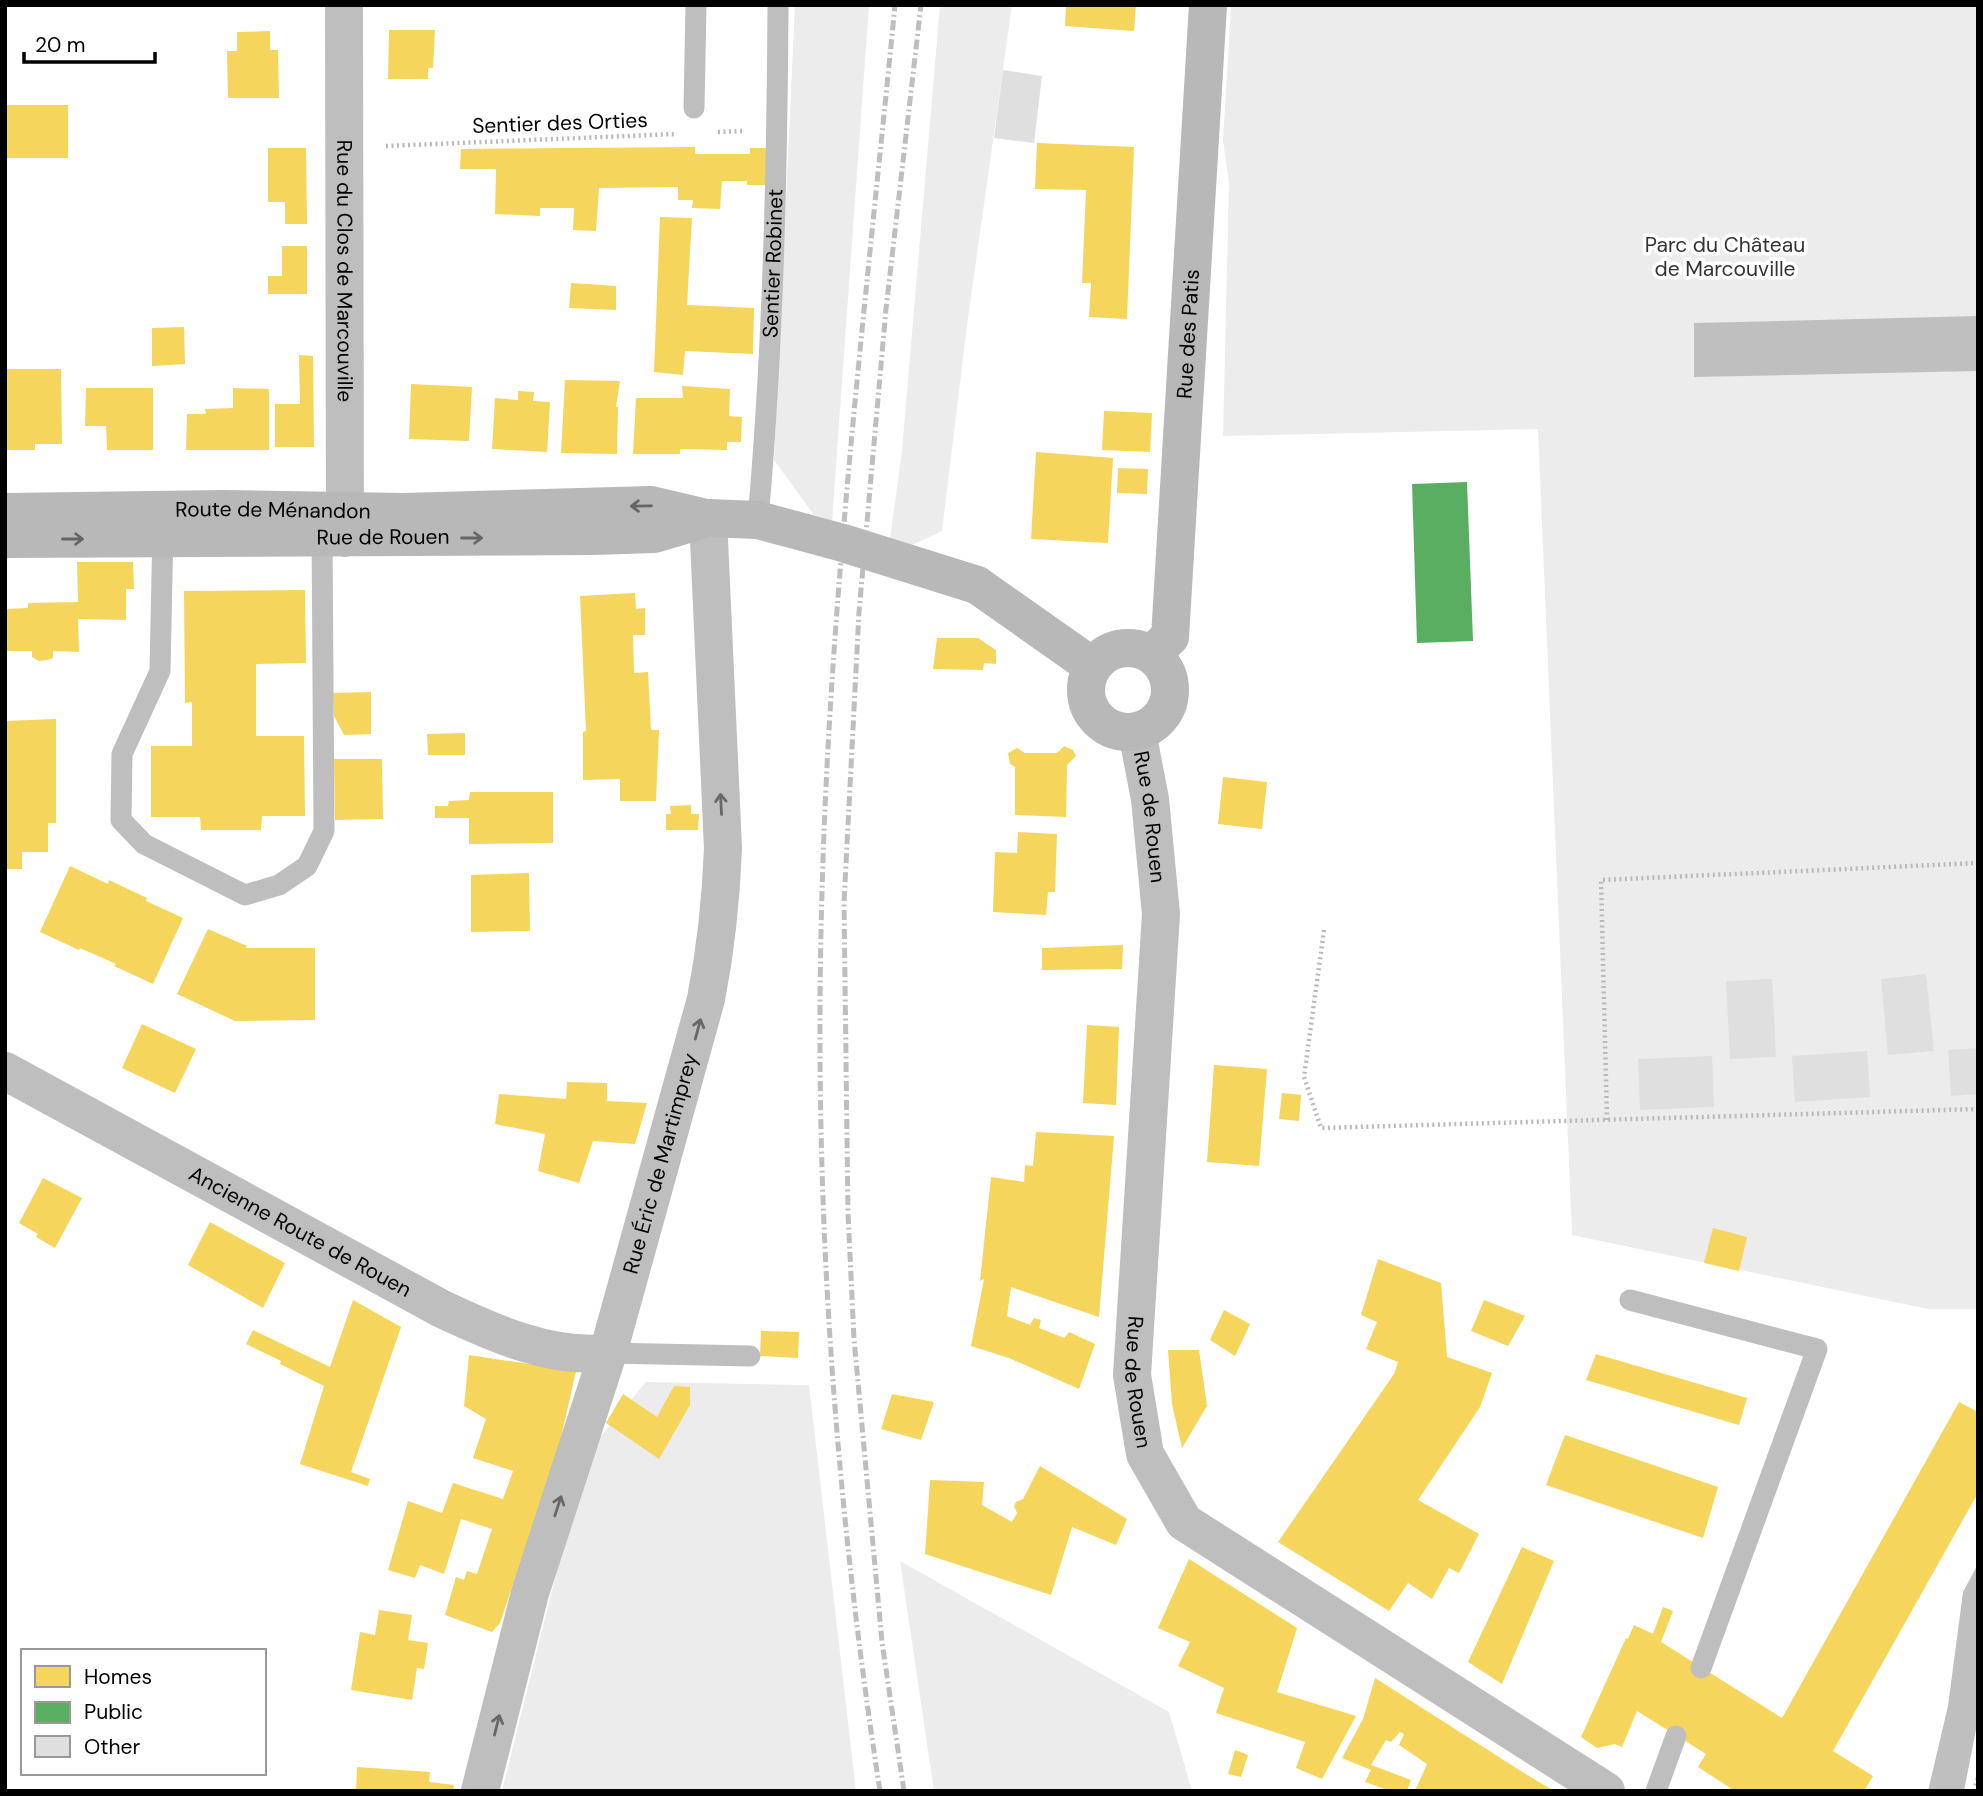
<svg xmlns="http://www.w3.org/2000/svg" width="1983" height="1796" viewBox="0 0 1983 1796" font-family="'DM Sans',sans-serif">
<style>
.green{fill:#ececec}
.water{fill:#bfbfbf}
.homes{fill:#f6d55c}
.public{fill:#5aae61}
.building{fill:#dfdfdf}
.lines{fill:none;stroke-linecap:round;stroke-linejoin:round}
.path{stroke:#b9b9b9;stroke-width:4.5;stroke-dasharray:2 3.5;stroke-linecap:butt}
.service{stroke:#bebebe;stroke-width:21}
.minor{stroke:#bebebe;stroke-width:38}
.tertiary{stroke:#bebebe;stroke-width:38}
.secondary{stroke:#b8b8b8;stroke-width:38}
.rail{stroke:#bebebe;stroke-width:5;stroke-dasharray:10 3.5 2 3.5;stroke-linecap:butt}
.secondary-bridge{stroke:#b8b8b8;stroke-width:38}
.oneway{stroke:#656565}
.oneway2{stroke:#686868}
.labels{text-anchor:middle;stroke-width:7;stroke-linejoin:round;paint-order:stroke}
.street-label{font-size:21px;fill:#000;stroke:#fff}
.park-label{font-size:21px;fill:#333;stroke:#fff}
</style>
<rect width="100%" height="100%" fill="#fff"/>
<!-- green -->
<g class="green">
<polygon points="795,5 869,5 832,521 814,515 774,460"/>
<polygon points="940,5 1012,5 967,325 942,531 912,545 890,539 902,451"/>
<polygon points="1231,5 1978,5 1978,1309 1928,1309 1572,1235 1538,429 1223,436 1229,182 1223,141"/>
<polygon points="646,1382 809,1385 856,1791 502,1791 586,1454"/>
<polygon points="900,1561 1169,1712 1192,1791 934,1791"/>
</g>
<!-- water -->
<g class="water">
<polygon points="1978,316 1978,371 1694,377 1694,323"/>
<polygon points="1978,1564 1978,1719 1964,1791 1928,1791 1948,1706 1963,1592"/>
</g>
<!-- homes -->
<g class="homes">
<polygon points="1066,5 1136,5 1134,31 1065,26"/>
<polygon points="389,30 435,30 433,68 428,68 428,79 388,79"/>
<polygon points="270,31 270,50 278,50 279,98 228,98 227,51 237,51 237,32"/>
<rect x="5" y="105" width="63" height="53"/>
<polygon points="1037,143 1134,147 1127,319 1089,317 1091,283 1082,283 1086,190 1035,189"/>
<polygon points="695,147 695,154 750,154 750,148 768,148 766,185 747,185 747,181 722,181 720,209 692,208 693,200 678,200 678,187 599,188 596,231 573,230 574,208 540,208 540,216 495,214 496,169 460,169 461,149"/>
<polygon points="268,148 306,148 307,224 285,224 285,202 268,202"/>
<polygon points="660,217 692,218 687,305 754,308 753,354 685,351 683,375 654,372"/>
<polygon points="282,246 307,246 307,294 268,294 268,276 282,276"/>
<polygon points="571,283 616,286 616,310 569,308"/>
<polygon points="184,327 185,364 152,366 152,328"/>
<polygon points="299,355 313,356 314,447 275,447 275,404 300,404"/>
<polygon points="6,369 61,369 62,444 35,444 35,450 7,450"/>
<polygon points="565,380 620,381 616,407 618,407 617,454 561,453"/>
<polygon points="411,384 472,387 469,441 409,439"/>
<polygon points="682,386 730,389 729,416 742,417 741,442 727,442 727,450 680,449 680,454 633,454 636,398 683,398"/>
<polygon points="86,388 153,388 153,450 107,450 106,426 85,426"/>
<polygon points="233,388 269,389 269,450 186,450 187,414 206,414 205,409 233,408"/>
<polygon points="518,391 534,392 533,401 550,402 547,452 492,449 495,398 518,400"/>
<polygon points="1104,411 1152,413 1150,452 1102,450"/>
<polygon points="1036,452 1113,458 1108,543 1031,539"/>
<polygon points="1118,468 1148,469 1147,494 1117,493"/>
<polygon points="77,562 133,562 134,589 126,589 126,620 78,619 79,652 53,651 53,658 47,660 39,661 32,657 32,651 5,651 5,609 28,608 28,603 78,602"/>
<polygon points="305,590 306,663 256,664 256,736 304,736 305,816 262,816 261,830 201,830 200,817 151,817 151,746 192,746 192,702 185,703 184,591"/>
<polygon points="635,593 636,609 645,608 645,635 633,635 634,673 648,672 651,730 659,730 656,801 620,801 620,779 583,780 583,732 586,731 580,596"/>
<polygon points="937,638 978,638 996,650 996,664 984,663 983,670 933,669"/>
<polygon points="371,692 371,734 344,735 334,716 333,693"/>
<polygon points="56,719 56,823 48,823 48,852 22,852 22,869 5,869 5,721"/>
<polygon points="465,733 465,755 428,755 427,734"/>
<polygon points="1064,746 1073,750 1076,756 1067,765 1066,817 1015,815 1015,767 1010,764 1008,753 1017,748 1025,753 1057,753"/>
<polygon points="334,759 382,759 383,819 335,820"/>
<polygon points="1223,777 1267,782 1262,829 1218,824"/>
<polygon points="470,792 553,792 553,843 469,844 469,818 435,818 435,806 448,806 449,801 469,800"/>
<polygon points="691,805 691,814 699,814 698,830 666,830 666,814 671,814 670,806"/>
<polygon points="1018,832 1057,834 1055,892 1048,892 1046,915 993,912 995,852 1017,853"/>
<polygon points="70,866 108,884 109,880 147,898 146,901 183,918 153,984 114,966 116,964 80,948 79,950 40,932"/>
<polygon points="529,873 530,931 471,932 471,875"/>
<polygon points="208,929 247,946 245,948 315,948 315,1020 235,1021 177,994"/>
<polygon points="1123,945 1122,969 1042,970 1042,948"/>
<polygon points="142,1024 196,1049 175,1093 122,1068"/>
<polygon points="1087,1025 1119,1027 1116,1105 1083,1103"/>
<polygon points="1214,1065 1267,1069 1259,1166 1207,1162"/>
<polygon points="567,1082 607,1083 607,1101 647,1103 635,1144 593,1141 579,1183 538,1171 545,1134 495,1124 499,1094 566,1099"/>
<polygon points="1282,1093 1301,1095 1299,1121 1279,1119"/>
<polygon points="1036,1132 1114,1136 1099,1317 1011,1287 1007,1316 1030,1325 1034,1318 1041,1320 1039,1328 1064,1338 1069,1332 1095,1344 1079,1389 1009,1358 971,1346 984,1279 980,1281 991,1177 1024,1182 1025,1165 1033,1166"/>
<polygon points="43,1178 82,1198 55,1248 36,1237 38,1234 19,1223"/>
<polygon points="210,1222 285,1263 263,1308 188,1265"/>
<polygon points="1713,1228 1747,1237 1739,1271 1704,1263"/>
<polygon points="1378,1259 1441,1283 1447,1357 1492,1373 1480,1407 1418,1500 1479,1534 1459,1573 1449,1568 1432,1599 1408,1583 1389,1611 1278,1542 1394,1374 1398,1362 1366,1349 1377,1322 1361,1315"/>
<polygon points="353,1300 401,1327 351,1472 370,1479 368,1486 300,1464 324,1386 280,1364 281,1361 246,1344 253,1330 330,1367"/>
<polygon points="1484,1300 1525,1316 1508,1346 1471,1331"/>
<polygon points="1224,1310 1250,1324 1235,1356 1210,1340"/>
<polygon points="761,1331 799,1332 798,1358 760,1356"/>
<polygon points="1168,1350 1199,1350 1207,1406 1182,1448 1172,1404"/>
<polygon points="1596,1354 1747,1398 1739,1425 1586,1380"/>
<polygon points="469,1355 576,1371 559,1446 500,1623 492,1632 445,1615 456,1577 464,1580 467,1571 477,1574 492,1529 461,1519 444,1574 420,1565 415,1578 388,1570 408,1501 442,1513 453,1483 503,1499 513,1471 473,1458 486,1419 464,1406"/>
<polygon points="674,1386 690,1387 690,1405 659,1459 606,1423 623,1394 657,1417"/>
<polygon points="892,1394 934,1402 921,1440 881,1429"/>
<polygon points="1959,1402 1978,1412 1978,1493 1833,1751 1873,1776 1864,1791 1735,1791 1698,1767 1706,1754 1637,1711 1622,1747 1615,1744 1597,1748 1581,1737 1626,1638 1628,1639 1634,1625 1653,1634 1663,1607 1673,1611 1661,1642 1782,1718"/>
<polygon points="1565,1435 1718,1487 1703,1538 1546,1485"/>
<polygon points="1040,1466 1127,1519 1116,1545 1072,1527 1051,1595 925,1554 930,1480 984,1482 982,1505 1012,1522 1017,1513 1014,1506 1016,1502 1023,1499"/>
<polygon points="1522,1547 1554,1561 1502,1684 1468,1662"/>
<polygon points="1189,1559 1297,1628 1277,1692 1356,1716 1322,1779 1296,1768 1305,1742 1216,1713 1224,1688 1178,1666 1190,1642 1158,1628"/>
<polygon points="379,1610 412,1615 408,1640 428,1643 424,1669 417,1668 412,1700 351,1690 360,1632 375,1635"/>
<polygon points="1375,1678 1524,1773 1554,1791 1415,1791 1427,1764 1399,1745 1404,1734 1400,1732 1391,1742 1386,1740 1371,1765 1411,1780 1407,1791 1390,1791 1365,1782 1371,1770 1342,1758 1363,1719"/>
<polygon points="1235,1750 1248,1755 1241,1777 1228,1774"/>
<polygon points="357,1767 430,1772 429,1782 454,1785 453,1791 356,1791"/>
</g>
<!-- public -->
<polygon class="public" points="1467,482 1473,641 1417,643 1412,484"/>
<!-- building -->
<g class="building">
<polygon points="1003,70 1042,76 1034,143 994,138"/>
<polygon points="1926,974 1934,1051 1888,1055 1881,979"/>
<polygon points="1772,979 1776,1057 1730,1059 1726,981"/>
<polygon points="1978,1048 1978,1094 1951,1096 1948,1050"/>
<polygon points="1867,1051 1870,1097 1795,1102 1792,1056"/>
<polygon points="1712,1056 1714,1107 1640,1110 1638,1059"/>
</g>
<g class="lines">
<!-- path -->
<g class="path">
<polyline points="718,132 745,131"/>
<polyline points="386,146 675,134"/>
<polyline points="1324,930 1304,1077 1321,1128 1978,1109"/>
<polyline points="1607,1120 1601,880 1978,863"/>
<polyline points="1974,1791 1978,1777"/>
</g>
<!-- service -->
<g class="service">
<polyline points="694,108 696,5"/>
<path id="s1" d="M758,520C773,349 777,177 778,5"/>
<polyline points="163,529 160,671 122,754 121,820 144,844 245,895 279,885 307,866 324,831 322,530"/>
<polyline points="1630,1300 1817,1349 1701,1668"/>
<polyline points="608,1353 750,1356"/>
<polyline points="1656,1791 1676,1736"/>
</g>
<!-- minor -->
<g class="minor">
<path id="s2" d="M344,5L345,538"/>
<path id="s3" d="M5,1071L442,1309C493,1333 550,1359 608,1353"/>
<path id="s4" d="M480,1791L530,1593L608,1353L706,999C716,948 721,900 723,848L708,518"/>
</g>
<!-- tertiary -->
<path class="tertiary" id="s5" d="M1137,732L1150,799L1161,914L1132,1375L1145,1454L1184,1522L1606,1791"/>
<!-- secondary -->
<g class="secondary">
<path id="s6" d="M5,512L223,509L403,512L651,505L702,517"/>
<path id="s7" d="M5,539L594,536L654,534L708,518L758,520"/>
<polyline points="977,585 1092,666"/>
<circle cx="1128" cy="690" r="42"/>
<path id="s8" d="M1151,654L1170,637L1208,5"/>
</g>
<!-- rail -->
<g class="rail">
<path d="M880,1791C834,1495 813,1193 822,893C830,596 866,301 895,5"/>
<polyline points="904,1791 882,1642 854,1339 848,1213 844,903 859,612 886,309 921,5"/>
</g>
<!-- secondary-bridge -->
<polyline class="secondary-bridge" points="758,520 843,543 977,585"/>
</g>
<!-- one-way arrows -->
<defs><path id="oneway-shaft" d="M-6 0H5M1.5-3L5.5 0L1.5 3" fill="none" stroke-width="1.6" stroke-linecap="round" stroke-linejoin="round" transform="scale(1.75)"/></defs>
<g class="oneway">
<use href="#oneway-shaft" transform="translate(641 506) rotate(179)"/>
<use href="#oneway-shaft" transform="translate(472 538)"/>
<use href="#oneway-shaft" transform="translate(73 539)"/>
</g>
<g class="oneway2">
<use href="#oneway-shaft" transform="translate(721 804) rotate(-93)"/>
<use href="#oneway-shaft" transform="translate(698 1029) rotate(-75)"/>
<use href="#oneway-shaft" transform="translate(558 1506) rotate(-72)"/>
<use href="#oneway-shaft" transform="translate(497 1725) rotate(-76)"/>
</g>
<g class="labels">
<!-- street labels -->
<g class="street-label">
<text transform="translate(560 123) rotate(-2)" y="7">Sentier des Orties</text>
<text dy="7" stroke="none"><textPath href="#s1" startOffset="257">Sentier Robinet</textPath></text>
<text dy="7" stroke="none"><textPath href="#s2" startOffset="266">Rue du Clos de Marcouville</textPath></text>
<text dy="7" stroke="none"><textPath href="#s8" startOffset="329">Rue des Patis</textPath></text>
<text dy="7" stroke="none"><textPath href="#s6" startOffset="268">Route de Ménandon</textPath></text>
<text dy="7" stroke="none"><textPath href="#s7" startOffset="378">Rue de Rouen</textPath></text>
<text dy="7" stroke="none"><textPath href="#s5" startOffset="86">Rue de Rouen</textPath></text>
<text dy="7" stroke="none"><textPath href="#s4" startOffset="653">Rue Éric de Martimprey</textPath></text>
<text dy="7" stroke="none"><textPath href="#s3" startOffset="336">Ancienne Route de Rouen</textPath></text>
<text dy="7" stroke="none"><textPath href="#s5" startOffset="653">Rue de Rouen</textPath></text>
</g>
<!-- park labels -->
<g class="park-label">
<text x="1725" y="252">Parc du Château<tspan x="1725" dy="24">de Marcouville</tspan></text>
</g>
</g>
<!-- border -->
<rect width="1983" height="1796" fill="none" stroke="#000000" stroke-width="14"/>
<!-- legend -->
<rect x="21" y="1649" width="245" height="126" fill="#ffffff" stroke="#999999" stroke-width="2"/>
<rect x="35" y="1666" width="35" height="21" fill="#f6d55c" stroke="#999999" stroke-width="2"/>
<text x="84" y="1684" font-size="21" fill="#000000">Homes</text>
<rect x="35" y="1702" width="35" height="21" fill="#5aae61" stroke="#999999" stroke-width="2"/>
<text x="84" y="1719" font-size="21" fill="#000000">Public</text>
<rect x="35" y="1736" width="35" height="21" fill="#dfdfdf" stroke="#999999" stroke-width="2"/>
<text x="84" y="1754" font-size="21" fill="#000000">Other</text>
<!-- scale -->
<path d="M24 52v10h131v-10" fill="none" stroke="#000000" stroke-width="3.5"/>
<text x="35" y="52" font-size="21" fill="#000000" stroke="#ffffff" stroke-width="5" paint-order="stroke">20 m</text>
</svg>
